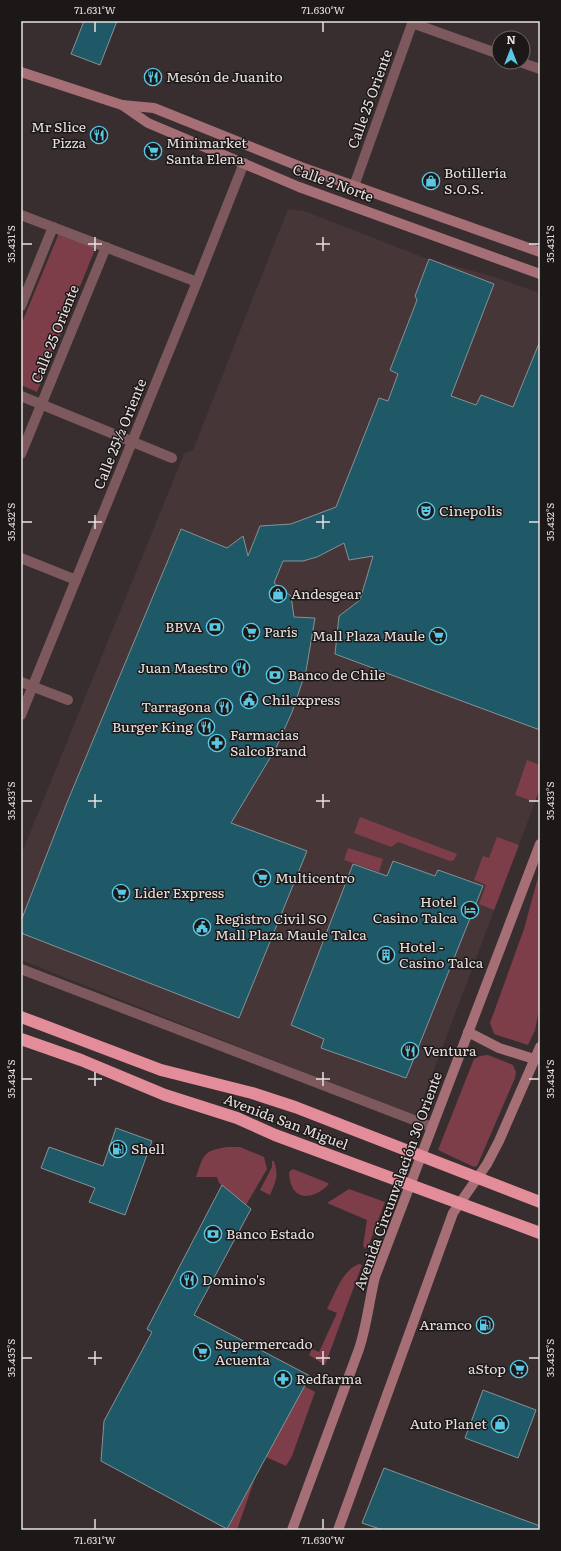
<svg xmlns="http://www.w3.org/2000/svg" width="561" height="1551" viewBox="0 0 561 1551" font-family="Literata,serif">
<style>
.built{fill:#473637}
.green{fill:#7d3e49}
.building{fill:#1f5866;stroke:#859296}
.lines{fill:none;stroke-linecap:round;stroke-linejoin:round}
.street{stroke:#7d595e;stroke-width:10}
.secondary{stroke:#a66f76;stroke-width:10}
.highway{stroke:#e38d9a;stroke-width:12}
.ticks{fill:none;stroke:#e8e1e1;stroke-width:1.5}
.labels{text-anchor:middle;stroke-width:3;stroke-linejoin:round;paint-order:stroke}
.poi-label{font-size:14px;fill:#e8e1e1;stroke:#1d1818;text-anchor:start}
.street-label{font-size:14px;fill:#e8e1e1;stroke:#1d1818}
.neatline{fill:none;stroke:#e8e1e1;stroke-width:1.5}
.ticks-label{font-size:10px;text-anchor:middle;fill:#e8e1e1}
</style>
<rect width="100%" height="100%" fill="#392e2f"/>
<!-- built -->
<polygon class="built" points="288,209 304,211 425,258 491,276 540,293 540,789 416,1117 21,960 21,855 184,454 193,450"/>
<!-- green -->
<g class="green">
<polygon points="59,233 96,247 37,392 21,385 21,325"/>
<polygon points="527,760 540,765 540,788 535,802 515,795"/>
<polygon points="360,817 457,854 454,860 450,861 398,842 391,847 354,833"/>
<polygon points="497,837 519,845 494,910 479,904 486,885 474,880 483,856 489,858"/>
<polygon points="348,848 383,859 379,872 344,860"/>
<polygon points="540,870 540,1005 535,1030 528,1045 494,1034 490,1023 524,929"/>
<polygon points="488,1055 513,1065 516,1072 515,1078 477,1166 474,1167 438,1150 474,1059 480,1056"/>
<path d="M227,1147H240L264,1157L267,1169L246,1205L219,1183L217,1177H196C204,1154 203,1151 227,1147Z"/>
<path d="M272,1161H274C279,1176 276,1181 270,1195L260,1190L272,1167Z"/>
<path d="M293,1169L328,1183L329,1184C311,1202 290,1201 289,1172Z"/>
<polygon points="349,1189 385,1202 368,1247 366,1249 363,1246 367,1220 327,1203"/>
<path d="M359,1264L362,1265L325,1365L309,1355L312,1349L319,1352L337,1313L327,1309C335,1294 342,1270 359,1264Z"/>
<polygon points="304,1386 315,1392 292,1456 286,1466 266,1457"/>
<polygon points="256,1475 237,1530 227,1530"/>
</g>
<!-- building -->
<g class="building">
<polygon points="84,21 117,21 100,65 71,54"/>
<polygon points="429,259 494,284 451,396 476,405 481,395 513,407 540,341 540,730 335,654 339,616 360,600 373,556 349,560 344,543 317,557 303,561 283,561 274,583 291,596 294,617 315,618 306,671 292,712 276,748 231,823 307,851 239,1018 21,933 21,921 66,805 181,529 227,548 243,536 248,556 260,526 291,524 336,507 379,398 388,401 398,374 390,370 417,300 415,296"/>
<polygon points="393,861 435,876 438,870 483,886 406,1078 321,1048 324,1039 291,1025 353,864 387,876"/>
<polygon points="116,1128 152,1141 125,1215 89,1202 95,1188 41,1168 49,1147 103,1166"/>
<polygon points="222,1185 251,1209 194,1315 310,1376 227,1529 101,1461 104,1421 152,1332 147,1329"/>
<polygon points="483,1390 536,1410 518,1458 465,1438"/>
<polygon points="384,1468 540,1526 540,1530 383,1530 362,1523"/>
</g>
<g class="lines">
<!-- street -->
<g class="street">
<polyline points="412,23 499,54"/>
<polyline points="520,62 540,69"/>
<polyline points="354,186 413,21"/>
<polyline points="21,215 197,282"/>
<polyline points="21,306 53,227"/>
<polyline points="21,396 172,458"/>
<polyline points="21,454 106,247"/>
<polyline points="21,558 76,580"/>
<polyline points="21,682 68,700"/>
<polyline points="21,715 197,282 244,163"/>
<polyline points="21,969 432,1127"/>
</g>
<!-- secondary -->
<g class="secondary">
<polyline points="21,72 122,105 154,108 301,167 540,252"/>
<polyline points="122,105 148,123 299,187 540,274"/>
<polyline points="468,1032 499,1048 534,1059"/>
<path d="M292,1530L359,1349C367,1325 369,1301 375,1277L540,844"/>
<polyline points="338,1530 453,1213 487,1164 499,1141 540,1047"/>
</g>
<!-- highway -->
<g class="highway">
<polyline points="21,1017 161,1070 252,1093 295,1107 540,1202"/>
<polyline points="21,1039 81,1060 165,1095 237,1118 275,1135 540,1233"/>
</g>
</g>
<!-- ticks -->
<path class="ticks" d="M95,22V32M323,22V32M95,237V251M323,237V251M22,244H32M88,244H102M316,244H330M529,244H539M95,515V529M323,515V529M22,522H32M88,522H102M316,522H330M529,522H539M95,794V808M323,794V808M22,801H32M88,801H102M316,801H330M529,801H539M95,1072V1086M323,1072V1086M22,1079H32M88,1079H102M316,1079H330M529,1079H539M95,1351V1365M323,1351V1365M22,1358H32M88,1358H102M316,1358H330M529,1358H539M95,1519V1529M323,1519V1529"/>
<!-- icons -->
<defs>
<symbol id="restaurant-ring" viewBox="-11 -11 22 22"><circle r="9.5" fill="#1d1818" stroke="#59c8e4" stroke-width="1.5"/><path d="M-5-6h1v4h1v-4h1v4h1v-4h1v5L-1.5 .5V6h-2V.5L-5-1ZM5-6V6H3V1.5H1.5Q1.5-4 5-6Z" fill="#59c8e4"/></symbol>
<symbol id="supermarket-ring" viewBox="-11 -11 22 22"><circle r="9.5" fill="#1d1818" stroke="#59c8e4" stroke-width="1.5"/><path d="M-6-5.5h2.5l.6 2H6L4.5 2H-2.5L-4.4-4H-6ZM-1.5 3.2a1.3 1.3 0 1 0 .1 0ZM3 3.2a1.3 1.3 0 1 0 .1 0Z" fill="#59c8e4"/></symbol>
<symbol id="shop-ring" viewBox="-11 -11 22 22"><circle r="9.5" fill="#1d1818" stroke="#59c8e4" stroke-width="1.5"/><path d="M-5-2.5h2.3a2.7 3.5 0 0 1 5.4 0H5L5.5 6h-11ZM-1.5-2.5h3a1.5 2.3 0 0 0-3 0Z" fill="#59c8e4"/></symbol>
<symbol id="theatre-ring" viewBox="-11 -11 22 22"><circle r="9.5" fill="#1d1818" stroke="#59c8e4" stroke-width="1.5"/><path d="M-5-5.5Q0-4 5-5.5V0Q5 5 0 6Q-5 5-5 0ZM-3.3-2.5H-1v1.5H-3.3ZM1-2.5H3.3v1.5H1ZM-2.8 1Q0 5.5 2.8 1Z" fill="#59c8e4"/></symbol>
<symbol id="bank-ring" viewBox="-11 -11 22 22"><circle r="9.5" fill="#1d1818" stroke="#59c8e4" stroke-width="1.5"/><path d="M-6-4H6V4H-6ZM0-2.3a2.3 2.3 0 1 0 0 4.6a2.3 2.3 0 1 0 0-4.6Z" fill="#59c8e4"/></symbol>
<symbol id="civic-ring" viewBox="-11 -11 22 22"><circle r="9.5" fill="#1d1818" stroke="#59c8e4" stroke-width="1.5"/><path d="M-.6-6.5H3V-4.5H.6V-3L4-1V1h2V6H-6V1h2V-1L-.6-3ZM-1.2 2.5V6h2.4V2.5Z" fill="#59c8e4"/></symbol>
<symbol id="pharmacy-ring" viewBox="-11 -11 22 22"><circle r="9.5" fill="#1d1818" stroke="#59c8e4" stroke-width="1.5"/><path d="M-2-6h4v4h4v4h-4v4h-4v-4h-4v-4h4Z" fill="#59c8e4"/></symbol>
<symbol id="hotel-ring" viewBox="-11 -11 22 22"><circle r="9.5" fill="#1d1818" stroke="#59c8e4" stroke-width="1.5"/><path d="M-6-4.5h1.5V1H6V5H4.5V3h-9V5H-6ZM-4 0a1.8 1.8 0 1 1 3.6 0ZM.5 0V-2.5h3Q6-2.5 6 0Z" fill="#59c8e4"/></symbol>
<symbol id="building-ring" viewBox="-11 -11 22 22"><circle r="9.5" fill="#1d1818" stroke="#59c8e4" stroke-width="1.5"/><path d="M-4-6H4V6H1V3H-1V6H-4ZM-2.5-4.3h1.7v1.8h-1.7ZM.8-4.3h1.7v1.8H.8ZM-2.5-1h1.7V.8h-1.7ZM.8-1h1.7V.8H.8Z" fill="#59c8e4"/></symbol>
<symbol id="fuel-ring" viewBox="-11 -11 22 22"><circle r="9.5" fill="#1d1818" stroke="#59c8e4" stroke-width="1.5"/><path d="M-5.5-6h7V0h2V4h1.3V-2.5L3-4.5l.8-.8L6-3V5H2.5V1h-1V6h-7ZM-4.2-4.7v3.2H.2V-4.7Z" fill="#59c8e4"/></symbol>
</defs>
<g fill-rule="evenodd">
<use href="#restaurant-ring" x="143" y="67" width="20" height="20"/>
<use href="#restaurant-ring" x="89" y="125" width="20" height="20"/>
<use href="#supermarket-ring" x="143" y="141" width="20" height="20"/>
<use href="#shop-ring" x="421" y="171" width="20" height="20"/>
<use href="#theatre-ring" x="416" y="501" width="20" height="20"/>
<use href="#shop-ring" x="268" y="584" width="20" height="20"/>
<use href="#bank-ring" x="205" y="617" width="20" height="20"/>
<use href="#supermarket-ring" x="241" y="622" width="20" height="20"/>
<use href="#supermarket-ring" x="428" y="626" width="20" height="20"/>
<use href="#restaurant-ring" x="231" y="658" width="20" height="20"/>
<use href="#bank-ring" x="265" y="665" width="20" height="20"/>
<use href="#civic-ring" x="239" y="690" width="20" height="20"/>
<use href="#restaurant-ring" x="214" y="697" width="20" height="20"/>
<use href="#restaurant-ring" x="196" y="717" width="20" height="20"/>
<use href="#pharmacy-ring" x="207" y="733" width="20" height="20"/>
<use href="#supermarket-ring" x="252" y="868" width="20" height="20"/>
<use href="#supermarket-ring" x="111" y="883" width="20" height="20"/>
<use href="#hotel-ring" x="460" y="900" width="20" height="20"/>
<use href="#civic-ring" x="192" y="917" width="20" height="20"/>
<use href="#building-ring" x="376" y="945" width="20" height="20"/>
<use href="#restaurant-ring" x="400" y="1041" width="20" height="20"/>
<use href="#fuel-ring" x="108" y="1139" width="20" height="20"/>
<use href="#bank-ring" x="203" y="1224" width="20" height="20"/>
<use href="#restaurant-ring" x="179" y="1270" width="20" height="20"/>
<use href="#fuel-ring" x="475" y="1315" width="20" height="20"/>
<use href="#supermarket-ring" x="192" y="1342" width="20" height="20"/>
<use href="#supermarket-ring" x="509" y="1359" width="20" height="20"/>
<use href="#pharmacy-ring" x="273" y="1369" width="20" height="20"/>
<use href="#shop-ring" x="490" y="1414" width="20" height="20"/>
</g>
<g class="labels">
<!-- poi labels -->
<g class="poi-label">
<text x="166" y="82">Mesón de Juanito</text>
<text x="86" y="132" text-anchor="end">Mr Slice<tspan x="86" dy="16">Pizza</tspan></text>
<text x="166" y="148">Minimarket<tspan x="166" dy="16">Santa Elena</tspan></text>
<text x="444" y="178">Botillería<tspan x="444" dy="16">S.O.S.</tspan></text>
<text x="439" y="516">Cinepolis</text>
<text x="291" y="599">Andesgear</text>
<text x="202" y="632" text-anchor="end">BBVA</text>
<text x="264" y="637">París</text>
<text x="425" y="641" text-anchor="end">Mall Plaza Maule</text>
<text x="228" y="673" text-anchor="end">Juan Maestro</text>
<text x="288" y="680">Banco de Chile</text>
<text x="262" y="705">Chilexpress</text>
<text x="211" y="712" text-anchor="end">Tarragona</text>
<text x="193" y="732" text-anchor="end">Burger King</text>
<text x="230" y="740">Farmacias<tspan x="230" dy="16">SalcoBrand</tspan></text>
<text x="275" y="883">Multicentro</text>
<text x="134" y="898">Lider Express</text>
<text x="457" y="907" text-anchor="end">Hotel<tspan x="457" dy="16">Casino Talca</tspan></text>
<text x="215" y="924">Registro Civil SO<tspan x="215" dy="16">Mall Plaza Maule Talca</tspan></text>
<text x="399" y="952">Hotel -<tspan x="399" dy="16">Casino Talca</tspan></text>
<text x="423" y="1056">Ventura</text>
<text x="131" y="1154">Shell</text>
<text x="226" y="1239">Banco Estado</text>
<text x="202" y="1285">Domino's</text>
<text x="472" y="1330" text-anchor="end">Aramco</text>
<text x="215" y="1349">Supermercado<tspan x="215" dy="16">Acuenta</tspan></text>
<text x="506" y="1374" text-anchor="end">aStop</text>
<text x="296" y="1384">Redfarma</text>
<text x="487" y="1429" text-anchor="end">Auto Planet</text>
</g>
<!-- street labels -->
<g class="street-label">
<text transform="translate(370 99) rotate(-70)" y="5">Calle 25 Oriente</text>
<text transform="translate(333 183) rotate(20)" y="5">Calle 2 Norte</text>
<text transform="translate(55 334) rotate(-68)" y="5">Calle 25 Oriente</text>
<text transform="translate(120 434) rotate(-68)" y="5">Calle 25½ Oriente</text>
<text transform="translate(286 1122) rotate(21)" y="5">Avenida San Miguel</text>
<text transform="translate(398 1181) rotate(-70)" y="5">Avenida Circunvalación 30 Oriente</text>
</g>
</g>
<!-- border -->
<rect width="561" height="1551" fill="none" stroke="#1d1818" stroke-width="44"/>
<!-- north arrow -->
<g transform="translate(511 50)"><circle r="19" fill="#1d1818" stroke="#6e6868"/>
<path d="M0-3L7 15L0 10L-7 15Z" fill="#59c8e4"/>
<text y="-6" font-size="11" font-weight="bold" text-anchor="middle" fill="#e8e1e1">N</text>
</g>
<rect x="22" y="22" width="517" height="1507" class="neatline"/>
<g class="ticks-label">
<text x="95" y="14">71.631°W</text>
<text x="323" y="14">71.630°W</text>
<text transform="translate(11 244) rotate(-90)" y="4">35.431°S</text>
<text transform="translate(550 244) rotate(-90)" y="4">35.431°S</text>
<text transform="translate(11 522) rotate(-90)" y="4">35.432°S</text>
<text transform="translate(550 522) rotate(-90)" y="4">35.432°S</text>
<text transform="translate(11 801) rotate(-90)" y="4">35.433°S</text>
<text transform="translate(550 801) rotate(-90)" y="4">35.433°S</text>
<text transform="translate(11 1079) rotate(-90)" y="4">35.434°S</text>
<text transform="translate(550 1079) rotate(-90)" y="4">35.434°S</text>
<text transform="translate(11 1358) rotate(-90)" y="4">35.435°S</text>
<text transform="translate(550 1358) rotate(-90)" y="4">35.435°S</text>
<text x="95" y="1544">71.631°W</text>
<text x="323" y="1544">71.630°W</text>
</g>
</svg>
